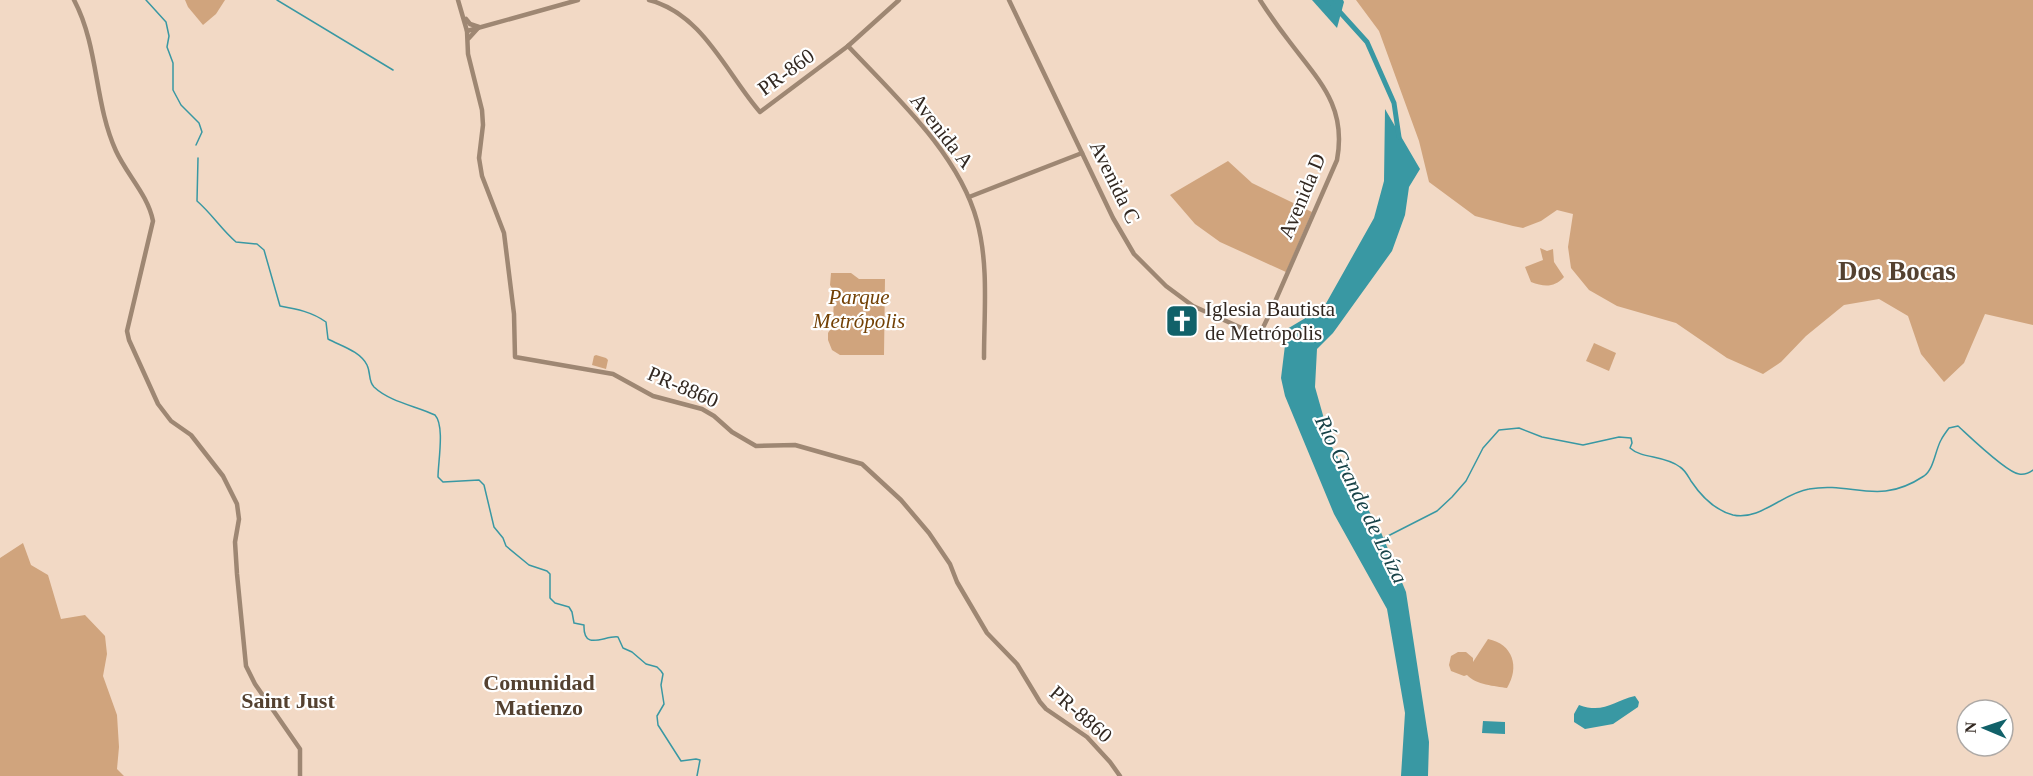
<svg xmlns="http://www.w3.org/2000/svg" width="2033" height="776" viewBox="0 0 2033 776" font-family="Georgia,serif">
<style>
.green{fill:#d0a47d}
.water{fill:#3998a3}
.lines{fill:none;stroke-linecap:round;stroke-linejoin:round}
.stream{stroke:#3998a3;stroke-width:1.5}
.river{stroke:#3998a3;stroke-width:5}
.minor{stroke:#9e8773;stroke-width:4.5}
.labels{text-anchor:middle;stroke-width:4.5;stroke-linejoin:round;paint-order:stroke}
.street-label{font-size:21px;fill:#322821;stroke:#fff}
.park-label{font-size:21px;font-style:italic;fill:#734105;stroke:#fff}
.poi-label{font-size:21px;fill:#322821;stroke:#fff;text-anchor:start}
.water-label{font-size:22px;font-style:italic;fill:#184348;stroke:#fff}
.neighbourhood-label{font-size:22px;font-weight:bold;fill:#544130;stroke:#fff}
.district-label{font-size:27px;font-weight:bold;fill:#544130;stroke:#fff}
</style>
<rect width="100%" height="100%" fill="#f2d9c5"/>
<!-- green -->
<g class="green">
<polygon points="185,0 225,0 216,14 203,25 188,7"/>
<polygon points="1356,0 2033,0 2033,325 1985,314 1964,363 1944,382 1921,354 1908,316 1879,299 1844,305 1806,336 1781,362 1763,374 1727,358 1676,323 1617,306 1589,290 1571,268 1568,247 1573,214 1557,210 1541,221 1523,228 1513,226 1475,216 1429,182 1419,141 1379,31"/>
<polygon points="1228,161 1252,183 1312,212 1286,272 1220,242 1195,224 1170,195"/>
<path d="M1540,248L1547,251L1553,249L1554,262L1564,277C1554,288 1544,287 1531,282L1525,267L1543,260Z"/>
<polygon points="831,273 851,273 859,279 885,279 884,355 840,355 832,350 828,340 828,333 833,325 834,292 830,285"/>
<polygon points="1594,343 1616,353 1609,371 1586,361"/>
<polygon points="596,355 606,358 608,360 606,369 592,365 594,356"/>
<polygon points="23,543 31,565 48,575 61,619 85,615 105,636 107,654 103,676 117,715 119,747 117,769 124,776 0,776 0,558"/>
<path d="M1488,639C1513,644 1520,667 1507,688C1495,686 1476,685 1467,675L1464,676L1451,671L1449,665L1451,656L1458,652H1466L1473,658V662Z"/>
</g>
<!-- water -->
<g class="water">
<polygon points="1312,0 1343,0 1344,2 1337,28"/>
<polygon points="1385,109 1420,169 1409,187 1405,215 1392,251 1333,333 1317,349 1315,387 1332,447 1380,530 1406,592 1429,742 1428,776 1401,776 1405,713 1387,609 1334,514 1285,396 1281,378 1287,329 1324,307 1374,218 1384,181"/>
<path d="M1635,696L1639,702L1638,707L1613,724L1585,729L1574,722V714L1579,705C1604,714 1613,701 1635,696Z"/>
<polygon points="1483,721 1505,722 1505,734 1482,733"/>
</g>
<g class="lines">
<!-- stream -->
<g class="stream">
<polyline points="146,0 166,22 169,36 167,47 173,63 173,90 181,105 199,123 202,132 196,145"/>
<polyline points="277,0 393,70"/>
<path d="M198,158L197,201C212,214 221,229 236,242L257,244L264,250L280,306C297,309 312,312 326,322L328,339C341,346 360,351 367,365C371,373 368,381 374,387C390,402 416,406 435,415C445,426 438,462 438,477L443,482L479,480L484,485L494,527L503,538L506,546L529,565L547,571L550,574V598L555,603L569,607L572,612L574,623L584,625C583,652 605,635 618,637L623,648L632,652L646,664L657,667L661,671L663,674L661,685L664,704L657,716L658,725L681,761L696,759L700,760L697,776"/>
<path d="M1384,538L1437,511L1452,497L1466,481L1483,448L1499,430L1519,428L1542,437L1583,445L1619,437L1631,438L1632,443L1630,448C1642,459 1664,455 1680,467C1685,470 1688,476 1691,481C1701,496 1714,510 1733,515C1760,521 1783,493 1809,489C1853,481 1877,507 1924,476C1934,469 1935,451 1941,440C1943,436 1946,432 1949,428L1958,426C1969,436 2007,473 2019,474C2025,475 2029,473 2033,470"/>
</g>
<!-- river -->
<polyline class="river" points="1329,0 1367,42 1394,103 1399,137"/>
<!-- minor -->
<g class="minor">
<path d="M74,0C99,47 94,103 116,151C127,175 148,195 153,221L127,331L129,340L158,404L171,421L191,435L223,476L237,504L239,519L235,542L237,574L246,666L255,684L300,749V776"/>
<polyline points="458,0 467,31 468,54 482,110 483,125 479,158 482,176 504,233 514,314 515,357 613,374 653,396 702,409 714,416 732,432 756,446 795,445 862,464 901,500 929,533 950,564 957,582 987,633 1017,664 1040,702 1046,709 1087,737 1110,762 1120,776"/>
<path d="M649,0C703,14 726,73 760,112L848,46L899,0"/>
<path d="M1009,0L1113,218L1134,254L1166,286L1193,306L1257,335L1260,334L1270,313L1337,160C1347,106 1319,81 1289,41C1279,28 1269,14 1260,0"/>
<polyline points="466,19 470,24 479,27 469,38"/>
<polyline points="467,31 578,0"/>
<path d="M848,46C895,96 959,154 977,221C989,265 984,313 984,358"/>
<polyline points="969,197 1082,153"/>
</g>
</g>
<!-- icons -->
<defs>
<symbol id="church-square" viewBox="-11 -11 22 22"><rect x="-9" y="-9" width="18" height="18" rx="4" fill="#116169" stroke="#fff"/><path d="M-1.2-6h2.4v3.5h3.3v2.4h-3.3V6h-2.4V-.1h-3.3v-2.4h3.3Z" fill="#fff"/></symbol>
</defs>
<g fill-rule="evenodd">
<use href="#church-square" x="1163" y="302" width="38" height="38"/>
</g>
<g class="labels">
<!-- street labels -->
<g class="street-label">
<text transform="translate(786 72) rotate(-36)" y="7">PR-860</text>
<text transform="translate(942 131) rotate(52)" y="7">Avenida A</text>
<text transform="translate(1115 182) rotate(64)" y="7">Avenida C</text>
<text transform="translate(1302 196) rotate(-67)" y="7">Avenida D</text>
<text transform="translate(683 387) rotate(23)" y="7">PR-8860</text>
<text transform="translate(1081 714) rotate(41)" y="7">PR-8860</text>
</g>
<!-- park labels -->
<g class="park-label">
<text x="859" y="304">Parque<tspan x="859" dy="24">Metrópolis</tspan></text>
</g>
<!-- poi labels -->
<g class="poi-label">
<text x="1205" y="316">Iglesia Bautista<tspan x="1205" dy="24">de Metrópolis</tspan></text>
</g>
<!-- water labels -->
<g class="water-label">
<text transform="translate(1362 499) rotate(64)" y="8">Río Grande de Loíza</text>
</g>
<!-- neighbourhood labels -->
<g class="neighbourhood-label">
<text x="539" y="690">Comunidad<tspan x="539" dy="25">Matienzo</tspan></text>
<text x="288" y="708">Saint Just</text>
</g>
<!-- district labels -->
<g class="district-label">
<text x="1897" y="280">Dos Bocas</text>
</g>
</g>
<!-- north arrow -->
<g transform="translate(1985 728) rotate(272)"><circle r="28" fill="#ffffff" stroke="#ada9a6" stroke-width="1.5"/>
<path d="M0-4.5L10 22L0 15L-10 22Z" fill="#116169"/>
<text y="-9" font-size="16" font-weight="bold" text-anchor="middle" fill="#322821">N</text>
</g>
</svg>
